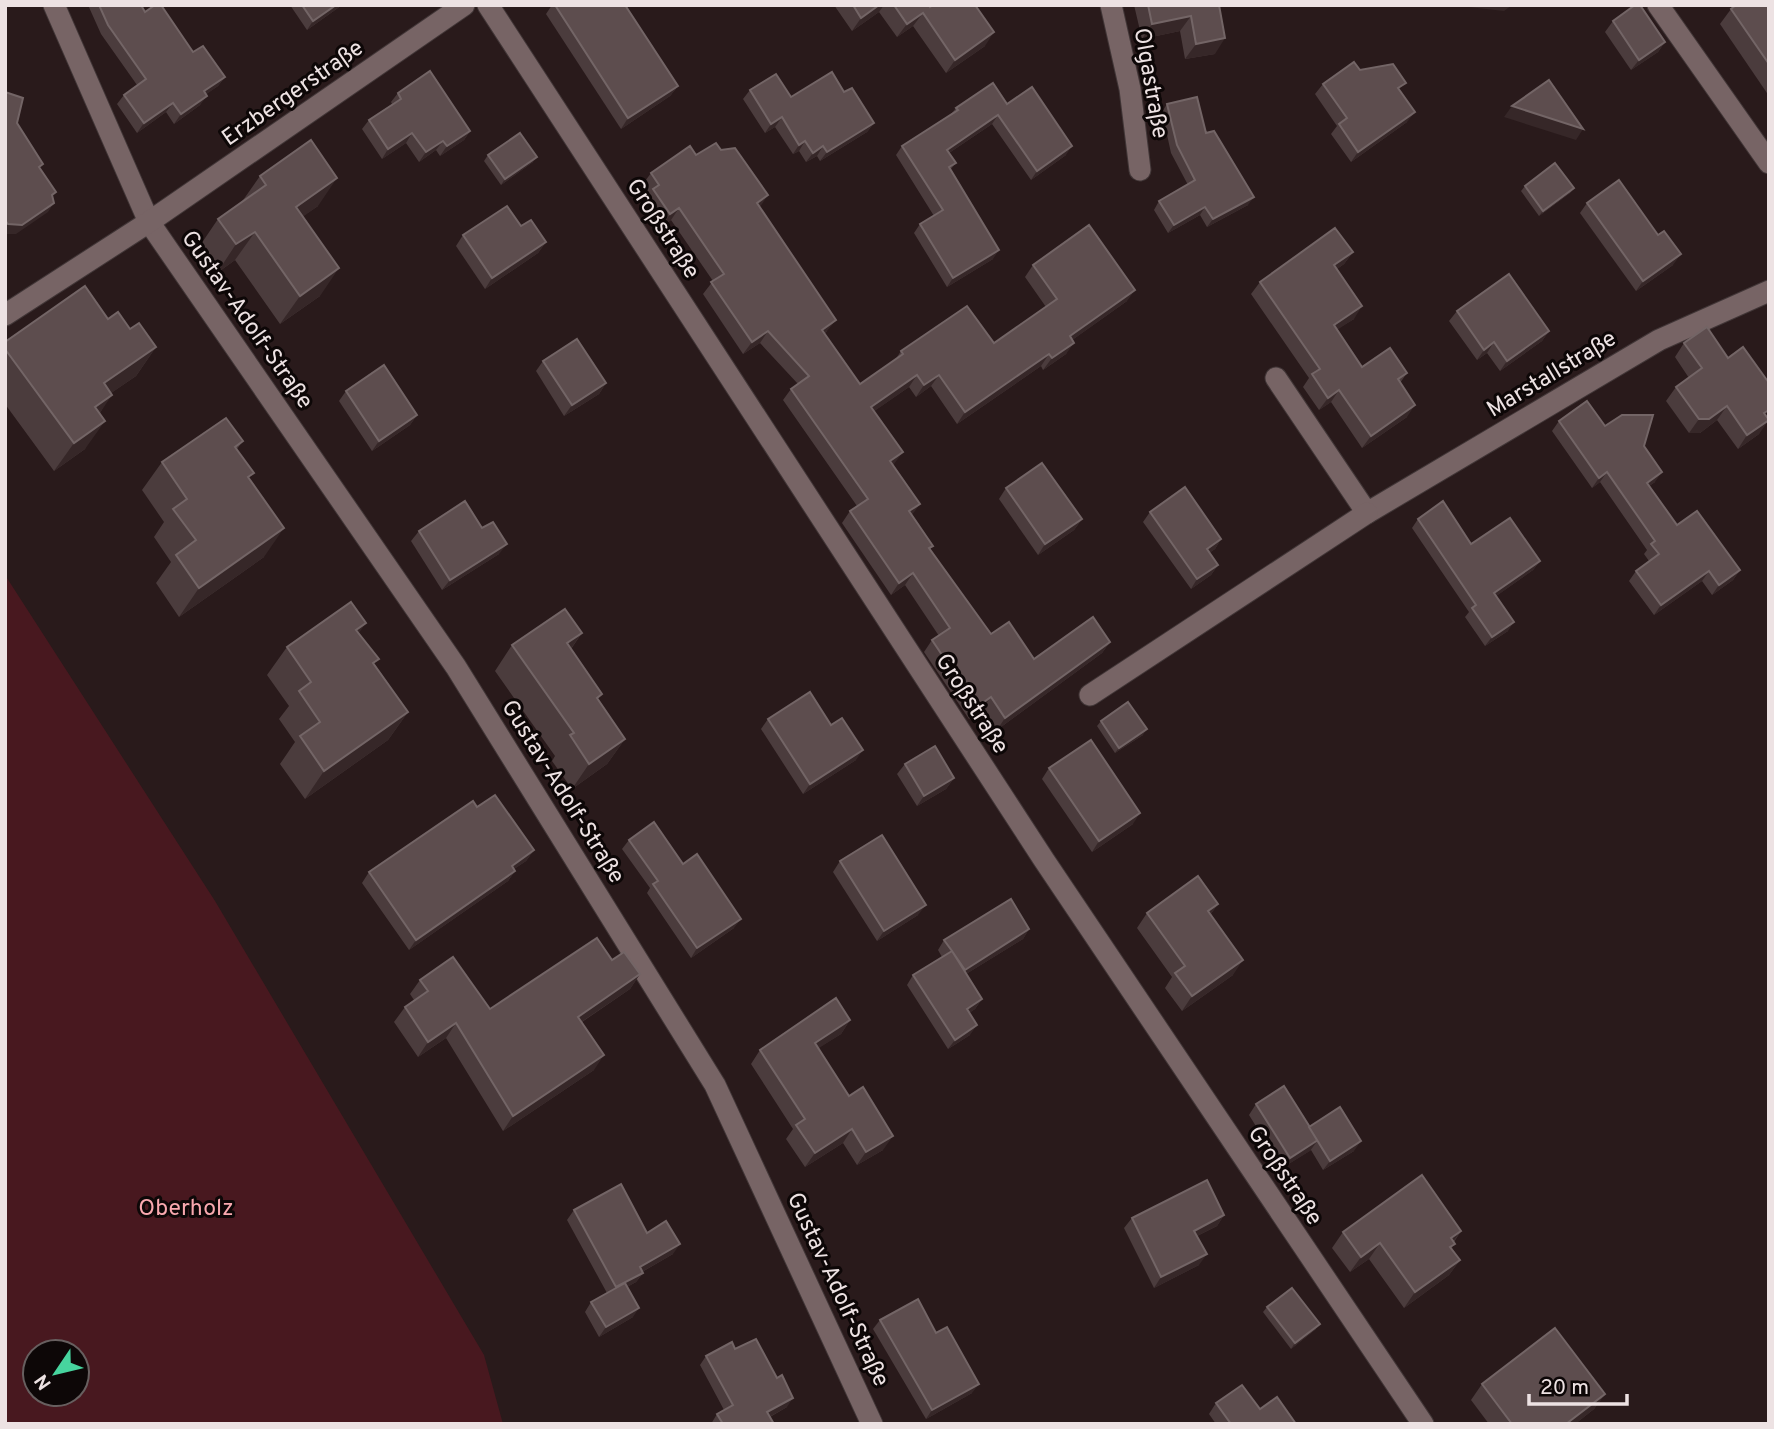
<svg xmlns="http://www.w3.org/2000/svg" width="1774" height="1429" viewBox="0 0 1774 1429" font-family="Overpass,sans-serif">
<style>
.green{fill:#48181f;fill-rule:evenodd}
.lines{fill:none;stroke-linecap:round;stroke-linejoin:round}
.minor-casing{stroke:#413637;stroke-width:23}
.minor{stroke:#776465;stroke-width:21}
.wall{fill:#4b3c3d}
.shaded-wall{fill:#362728}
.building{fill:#5d4d4e;stroke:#736566;stroke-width:2}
.labels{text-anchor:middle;stroke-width:6;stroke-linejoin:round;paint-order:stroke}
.street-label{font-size:23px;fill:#ede2e3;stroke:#0d0707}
.park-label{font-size:23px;fill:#f9a8af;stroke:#0d0707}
</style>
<rect width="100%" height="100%" fill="#291a1b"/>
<!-- green -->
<path class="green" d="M5,575L215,901L484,1355L503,1424H5ZM35,1352H77V1394H35Z"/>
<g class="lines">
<defs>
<g id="minor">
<polyline points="54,5 149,222 456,667 715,1085 872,1424"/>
<polyline points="488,5 1044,860 1423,1424"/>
<polyline points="1111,5 1130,89 1140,170"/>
<polyline points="1658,5 1769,163"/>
<polyline points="5,315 149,222 464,5"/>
<polyline points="1276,378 1367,513 1659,340 1769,291"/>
<polyline points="1090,695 1367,513"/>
</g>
</defs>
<!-- minor casing -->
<use href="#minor" class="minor-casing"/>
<!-- minor -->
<use href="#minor" class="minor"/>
</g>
<!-- wall -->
<g class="wall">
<polygon points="88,5 141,5 145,12 225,77 218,86 206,94 200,105 174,124 166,112 137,133 117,104 124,95 137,85 101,34"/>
<polygon points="290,5 342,5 307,30"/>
<polygon points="552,5 625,5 678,86 670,96 621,129 546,14"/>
<polygon points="834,5 929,5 985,46 946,73 913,26 897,37 879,12 852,31"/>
<polygon points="1134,5 1219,5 1215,54 1185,59 1180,31 1142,39"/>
<polygon points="1769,5 1769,96 1720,24 1731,9"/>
<polygon points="1613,21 1665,42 1658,52 1631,70 1605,32"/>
<polygon points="1360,70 1400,91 1407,122 1351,162 1331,134 1337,126 1315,94 1323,84"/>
<polygon points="750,90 791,97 844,92 874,123 867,132 820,161 817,156 806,162 799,151 793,154 775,127 765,133 743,99"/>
<polygon points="398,93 470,131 464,140 440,156 436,150 419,162 406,143 382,159 362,129 369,120 392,104 391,102"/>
<polygon points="1007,104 1066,155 1031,180 992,124 949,153 956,163 950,170 993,259 947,287 914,233 920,224 934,216 896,155 902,146 951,114 956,108"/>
<polygon points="1167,104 1206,133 1248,205 1207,227 1200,215 1168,233 1154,210 1159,201 1188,185 1171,153 1162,112"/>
<polygon points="488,155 533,162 501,185 484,161"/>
<polygon points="696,155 760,207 827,331 824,334 860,384 895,360 901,351 994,343 1046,307 1025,277 1033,265 1127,301 1072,340 1066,354 1043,370 1041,366 957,424 931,386 916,397 909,387 874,411 894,464 893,465 912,515 933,546 930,549 991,634 1034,659 1110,642 1102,653 997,730 983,708 969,719 924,652 932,640 939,636 905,585 891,595 842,523 850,511 857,506 783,400 791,389 798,384 760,343 743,354 703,294 713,281 671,220 662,226 645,201 649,194 643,184 651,173"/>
<polygon points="260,176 318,206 303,216 320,296 280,324 235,260 217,273 199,247 218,219 241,203"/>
<polygon points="1525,186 1574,188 1570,193 1539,216 1521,191"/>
<polygon points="1587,203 1658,235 1673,265 1636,291 1580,213"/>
<polygon points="521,226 546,242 538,253 485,289 456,246 463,235"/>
<polygon points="1353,252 1344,264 1337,269 1354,319 1337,329 1362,367 1407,373 1400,383 1407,417 1362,448 1331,402 1319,410 1303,387 1309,378 1251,294 1260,282"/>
<polygon points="1457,311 1549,331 1542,341 1500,371 1487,353 1477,360 1449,321"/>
<polygon points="108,319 130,329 156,347 136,376 111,393 100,413 85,449 54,471 5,404 5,342"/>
<polygon points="1684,343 1767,417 1759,434 1738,449 1717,420 1700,433 1689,433 1666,401 1676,387 1689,378 1675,357"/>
<polygon points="543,361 606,383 599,394 564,416 536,371"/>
<polygon points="346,391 417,415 410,425 372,451 339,401"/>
<polygon points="1559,421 1605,426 1644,446 1655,482 1649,486 1677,525 1740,570 1733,580 1712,595 1702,581 1654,615 1629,581 1636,571 1649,561 1644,554 1647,550 1600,482 1592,488 1552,431"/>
<polygon points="243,441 237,449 249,480 264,557 179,617 156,583 171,562 154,537 164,522 142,490 162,462"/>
<polygon points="1006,488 1082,519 1074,530 1038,555 999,499"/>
<polygon points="1150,512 1221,539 1215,549 1209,553 1218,565 1211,575 1191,589 1143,522"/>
<polygon points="1418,519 1471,544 1540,561 1533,570 1496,596 1508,631 1485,646 1465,617 1469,612 1412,528"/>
<polygon points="482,528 499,554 442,590 411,541 419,531"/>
<polygon points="358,633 375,665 408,712 388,740 305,799 280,764 295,742 279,719 289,706 267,675 287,647"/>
<polygon points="582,633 571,649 598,700 625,739 607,764 572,789 552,761 555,756 495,671 512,645"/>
<polygon points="768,719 831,725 856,760 803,794 761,729"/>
<polygon points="1101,721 1143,735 1115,753 1097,726"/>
<polygon points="905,764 954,778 946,789 917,806 897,774"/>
<polygon points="1049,768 1133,824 1092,852 1042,779"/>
<polygon points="477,807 534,850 526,861 514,869 515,871 508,881 409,950 362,883 369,872"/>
<polygon points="629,840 683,864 734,928 691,958 647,893 650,888 622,849"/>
<polygon points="840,861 918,915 877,941 833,872"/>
<polygon points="1218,904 1210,915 1233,975 1182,1011 1165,988 1172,977 1137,928 1147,913"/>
<polygon points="1029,929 1023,939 966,974 982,999 975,1009 969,1013 970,1035 948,1049 907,985 913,975 942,957 938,950 944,940"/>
<polygon points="612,960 640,974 630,989 582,1022 594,1070 503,1131 446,1038 418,1057 394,1022 405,1007 414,1000 410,994 420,980 490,1009"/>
<polygon points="850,1020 841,1034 818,1048 883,1150 857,1165 843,1143 805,1167 786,1139 793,1129 751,1064 760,1050"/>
<polygon points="1256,1104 1309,1127 1354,1151 1323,1170 1311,1150 1282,1168 1249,1115"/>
<polygon points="574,1210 647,1233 673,1254 642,1272 643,1273 636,1282 627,1287 633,1317 599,1337 585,1312 591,1302 607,1293 567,1220"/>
<polygon points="1224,1215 1217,1226 1197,1236 1199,1265 1154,1288 1124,1228 1132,1218"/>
<polygon points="1461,1231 1454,1242 1452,1248 1460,1260 1449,1275 1404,1308 1369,1259 1350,1272 1332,1248 1343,1232"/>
<polygon points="1267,1307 1316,1329 1291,1349 1263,1312"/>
<polygon points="880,1320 936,1333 972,1393 926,1419 873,1329"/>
<polygon points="735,1349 787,1407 770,1417 774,1424 711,1424 717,1414 724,1410 700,1365 706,1356"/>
<polygon points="1482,1384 1605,1394 1594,1409 1575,1424 1489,1424 1471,1400"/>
<polygon points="1216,1403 1260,1409 1296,1424 1216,1424 1209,1414"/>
</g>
<!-- shaded-wall -->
<g class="shaded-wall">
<polygon points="336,5 342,5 307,30 313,21"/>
<polygon points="879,5 884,5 879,12 852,31 861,18"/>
<polygon points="1461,5 1512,5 1504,11 1460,6"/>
<polygon points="923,13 913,26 897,37 907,24"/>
<polygon points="1191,16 1180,31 1142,39 1152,24"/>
<polygon points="994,32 985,46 946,73 955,60"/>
<polygon points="1225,38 1215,54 1185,59 1196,44"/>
<polygon points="1665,42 1658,52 1631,70 1639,60"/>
<polygon points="225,77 218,86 197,101 204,91"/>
<polygon points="678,86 670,96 621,129 628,118"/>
<polygon points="207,96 200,105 174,124 181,114"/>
<polygon points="173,103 166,112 137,133 144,123"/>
<polygon points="1512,106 1583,129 1576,140 1504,117"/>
<polygon points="1415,112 1407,122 1351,162 1358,152"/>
<polygon points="998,115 992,124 940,159 947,150"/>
<polygon points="782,117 775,127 765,133 771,124"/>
<polygon points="874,123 867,132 820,161 827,152"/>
<polygon points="470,131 464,140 440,156 447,146"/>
<polygon points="412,133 406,143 382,159 388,149"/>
<polygon points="443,141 436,150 419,162 426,152"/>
<polygon points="805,141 799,151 793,154 799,145"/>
<polygon points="823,146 817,156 806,162 813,153"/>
<polygon points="1072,146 1066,155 1031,180 1037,171"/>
<polygon points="537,157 533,162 501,185 505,179"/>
<polygon points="337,178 318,206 277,235 296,207"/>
<polygon points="1574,188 1570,193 1539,216 1543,211"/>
<polygon points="768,195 760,207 757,203"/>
<polygon points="1254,197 1248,205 1207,227 1213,219"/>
<polygon points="54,203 48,212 16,234 5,234 5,229 8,224"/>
<polygon points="1205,207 1200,215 1168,233 1174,225"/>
<polygon points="679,208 671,220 662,226 670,214"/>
<polygon points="255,232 235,260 217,273 236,244"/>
<polygon points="546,242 538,253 485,289 492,278"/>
<polygon points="999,250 993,259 947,287 953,278"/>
<polygon points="1353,252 1344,264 1326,277 1334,265"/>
<polygon points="1681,254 1673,265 1636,291 1643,281"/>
<polygon points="339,268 320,296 280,324 300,296"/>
<polygon points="1135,290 1127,301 1061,348 1070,336"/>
<polygon points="1362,306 1354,319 1326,337 1334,325"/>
<polygon points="836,320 827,331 813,341 822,330"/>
<polygon points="768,331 760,343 743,354 752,342"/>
<polygon points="1549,331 1542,341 1500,371 1507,361"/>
<polygon points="1494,342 1487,353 1477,360 1484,350"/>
<polygon points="1074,343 1066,354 1043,370 1052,358"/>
<polygon points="156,347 136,376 85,411 104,383"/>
<polygon points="1049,354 1041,366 957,424 965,412"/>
<polygon points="917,375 909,387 863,419 871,407"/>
<polygon points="939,375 931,386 916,397 924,385"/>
<polygon points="606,383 599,394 564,416 572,405"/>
<polygon points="1339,390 1331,402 1319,410 1328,398"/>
<polygon points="112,395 93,423 95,407"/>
<polygon points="1415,405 1407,417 1362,448 1371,436"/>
<polygon points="1727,406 1717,420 1700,433 1689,433 1699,419"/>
<polygon points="417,415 410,425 372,451 379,441"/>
<polygon points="1769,420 1759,434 1738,449 1747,435"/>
<polygon points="105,421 85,449 54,471 74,443"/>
<polygon points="903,452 894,464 882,472 890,461"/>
<polygon points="1607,472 1600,482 1592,488 1599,478"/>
<polygon points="1662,472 1655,482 1640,493 1647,483"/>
<polygon points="920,504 912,515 909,511"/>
<polygon points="1082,519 1074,530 1038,555 1045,544"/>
<polygon points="284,528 264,557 179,617 199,588"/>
<polygon points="1221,539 1215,549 1200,559 1207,549"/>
<polygon points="507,544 499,554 442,590 450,580"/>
<polygon points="1540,561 1533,570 1488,602 1494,593"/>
<polygon points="1218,565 1211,575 1191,589 1197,579"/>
<polygon points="1740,570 1733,580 1712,595 1719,585"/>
<polygon points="1709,571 1702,581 1654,615 1661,605"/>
<polygon points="913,573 905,585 891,595 899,583"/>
<polygon points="1514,622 1508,631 1485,646 1492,637"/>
<polygon points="366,623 346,651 356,630"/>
<polygon points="582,633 564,658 567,643"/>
<polygon points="1110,642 1102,653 997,730 1005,718"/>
<polygon points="991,697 983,708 969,719 977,707"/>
<polygon points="408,712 388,740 305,799 324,771"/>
<polygon points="1147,729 1143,735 1115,753 1119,748"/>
<polygon points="625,739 607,764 572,789 589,764"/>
<polygon points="863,750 856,760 803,794 810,784"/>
<polygon points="954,778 946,789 917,806 924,796"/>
<polygon points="1140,813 1133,824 1092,852 1099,841"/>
<polygon points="534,850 526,861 504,876 512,866"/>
<polygon points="515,871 508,881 409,950 416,940"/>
<polygon points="1218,904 1208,918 1208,911"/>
<polygon points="926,905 918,915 877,941 884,931"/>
<polygon points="741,919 734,928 691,958 697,948"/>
<polygon points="1029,929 1023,939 958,979 965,970"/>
<polygon points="1243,960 1233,975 1182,1011 1192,996"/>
<polygon points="640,974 630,989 568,1031 578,1017"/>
<polygon points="982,999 975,1009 960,1019 967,1009"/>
<polygon points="850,1020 841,1034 805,1057 815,1043"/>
<polygon points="456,1023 446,1038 418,1057 428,1042"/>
<polygon points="977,1025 970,1035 948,1049 955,1040"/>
<polygon points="604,1055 594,1070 503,1131 513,1116"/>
<polygon points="852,1129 843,1143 805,1167 815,1153"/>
<polygon points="893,1136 883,1150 857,1165 866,1152"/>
<polygon points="1318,1140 1310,1151 1282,1168 1290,1158"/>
<polygon points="1361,1141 1354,1151 1323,1170 1330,1161"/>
<polygon points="1224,1215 1217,1226 1187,1241 1194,1231"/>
<polygon points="1461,1231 1450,1246 1451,1238"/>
<polygon points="1380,1243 1369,1259 1350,1272 1361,1257"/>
<polygon points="680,1244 673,1254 633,1277 640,1267"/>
<polygon points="1207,1254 1199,1265 1154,1288 1161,1277"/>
<polygon points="1460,1260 1449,1275 1404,1308 1415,1292"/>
<polygon points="643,1273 636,1282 609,1297 616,1287"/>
<polygon points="639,1308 633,1317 599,1337 606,1327"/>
<polygon points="1320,1324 1316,1329 1291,1349 1295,1343"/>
<polygon points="979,1384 972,1393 926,1419 932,1410"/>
<polygon points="1605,1394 1594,1409 1575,1424 1566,1424"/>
<polygon points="793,1398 787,1407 760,1422 767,1412"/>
</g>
<!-- building -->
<g class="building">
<polygon points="99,5 141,5 145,12 155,5 161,5 193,52 203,46 225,77 204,91 207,96 181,114 173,103 144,123 124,95 146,79 108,25"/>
<polygon points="302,5 336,5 313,21"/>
<polygon points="555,5 625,5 678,86 628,118"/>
<polygon points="853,5 879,5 861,18"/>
<polygon points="894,5 929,5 930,7 933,5 975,5 994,32 955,60 923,13 907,24"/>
<polygon points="1148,5 1219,5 1225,38 1196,44 1191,16 1152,24"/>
<polygon points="1635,5 1640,5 1665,42 1639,60 1613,21"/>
<polygon points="1736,5 1769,5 1769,64 1731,9"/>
<polygon points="1354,62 1360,70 1393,64 1406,83 1398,88 1415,112 1358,152 1339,124 1347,118 1323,84"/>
<polygon points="430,71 470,131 447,146 443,141 426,152 412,133 388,149 369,120 401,99 398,93"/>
<polygon points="832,72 844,92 852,88 874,123 827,152 823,146 813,153 805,141 799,145 782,117 771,124 750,90 776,74 791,97"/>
<polygon points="1549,80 1583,129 1512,106"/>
<polygon points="993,83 1007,104 1032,87 1072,146 1037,171 998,115 947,150 956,163 949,167 999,250 953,278 920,224 943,210 902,146 958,110 956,108"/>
<polygon points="5,92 23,98 17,123 43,164 39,167 56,192 52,195 54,203 22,225 8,224 5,220"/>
<polygon points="1197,97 1206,133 1214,131 1254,197 1213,219 1205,207 1174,225 1159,201 1195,180 1177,145 1167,104"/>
<polygon points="520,133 537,157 505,179 488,155"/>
<polygon points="311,140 337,178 296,207 339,268 300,296 255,232 236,244 218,219 266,185 260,176"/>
<polygon points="716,143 721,150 735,148 768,195 757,203 836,320 822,330 860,384 903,354 901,351 967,306 994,343 1057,299 1033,265 1089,225 1135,290 1070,336 1074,343 1052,358 1049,354 965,412 939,375 924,385 917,375 871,407 903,452 890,461 920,504 909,511 933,546 929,548 991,634 1009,622 1034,659 1093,617 1110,642 1005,718 991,697 977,707 932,640 950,628 913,573 899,583 850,511 868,499 791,389 809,376 768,331 752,342 711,282 724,274 679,208 670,214 653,189 659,185 651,173 690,146 696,155"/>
<polygon points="1555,163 1574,188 1543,211 1525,186"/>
<polygon points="1619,180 1658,235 1664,231 1681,254 1643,281 1587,203"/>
<polygon points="507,206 521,226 531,220 546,242 492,278 463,235"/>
<polygon points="1335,228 1353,252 1334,265 1362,306 1334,325 1362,367 1390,348 1407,373 1398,379 1415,405 1371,436 1339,390 1328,398 1312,374 1320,369 1260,282"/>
<polygon points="1509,274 1549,331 1507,361 1494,342 1484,350 1457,311"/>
<polygon points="85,286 108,319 118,312 130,329 139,323 156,347 104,383 112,395 95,407 105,421 74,443 5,349 5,342"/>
<polygon points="1707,327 1728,358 1743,347 1769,383 1769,410 1764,413 1769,420 1747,435 1727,406 1709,419 1699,419 1676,387 1702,368 1684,343"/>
<polygon points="577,339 606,383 572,405 543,361"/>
<polygon points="384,365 417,415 379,441 346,391"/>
<polygon points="1587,401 1605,426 1622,415 1653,415 1644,446 1662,472 1647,483 1677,525 1697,511 1740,570 1719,585 1709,571 1661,605 1636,571 1659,554 1651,544 1655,541 1607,472 1599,478 1559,421"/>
<polygon points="226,418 243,441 235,447 254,473 248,477 284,528 199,588 176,555 196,540 173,509 187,499 162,462"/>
<polygon points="1042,463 1082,519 1045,544 1006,488"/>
<polygon points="1185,487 1221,539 1207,549 1218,565 1197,579 1150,512"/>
<polygon points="465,501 482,528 493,522 507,544 450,580 419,531"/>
<polygon points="1443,501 1471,544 1510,518 1540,561 1494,593 1514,622 1492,637 1472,608 1476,605 1418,519"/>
<polygon points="351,602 366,623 356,630 379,659 373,663 408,712 324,771 300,736 320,722 299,691 311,682 287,647"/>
<polygon points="565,609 582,633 567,643 602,694 597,698 625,739 589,764 570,735 574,733 512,645"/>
<polygon points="810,692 831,725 842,718 863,750 810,784 768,719"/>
<polygon points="1128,702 1147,729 1119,748 1101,721"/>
<polygon points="1091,740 1140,813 1099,841 1049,768"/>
<polygon points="935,746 954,778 924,796 905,764"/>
<polygon points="495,795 534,850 512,866 515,871 416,940 369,872 473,801 477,807"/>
<polygon points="654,822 683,864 697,854 741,919 697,948 653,884 658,881 629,840"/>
<polygon points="882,835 926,905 884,931 840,861"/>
<polygon points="1198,876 1218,904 1208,911 1243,960 1192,996 1175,973 1185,966 1147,913"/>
<polygon points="1011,899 1029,929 965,970 952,951 982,999 967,1009 977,1025 955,1040 913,975 952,951 944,940"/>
<polygon points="597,938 612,960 624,952 640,974 578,1017 604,1055 513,1116 456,1023 428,1042 405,1007 428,991 420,980 453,957 490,1009"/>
<polygon points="836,998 850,1020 815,1043 849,1096 863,1087 893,1136 866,1152 852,1129 815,1153 796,1125 805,1119 760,1050"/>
<polygon points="1284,1086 1318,1140 1290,1158 1256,1104"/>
<polygon points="1340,1107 1361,1141 1330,1161 1309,1127"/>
<polygon points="1422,1175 1461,1231 1451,1238 1455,1244 1450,1247 1460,1260 1415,1292 1380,1243 1361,1257 1343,1232"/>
<polygon points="1207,1180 1224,1215 1194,1231 1207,1254 1161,1277 1132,1218"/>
<polygon points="621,1184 647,1233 666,1221 680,1244 640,1267 643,1273 616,1287 574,1210"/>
<polygon points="625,1283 639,1308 606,1327 591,1302"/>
<polygon points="1292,1288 1320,1324 1295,1343 1267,1307"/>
<polygon points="918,1299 936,1333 947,1327 979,1384 932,1410 880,1320"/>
<polygon points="1555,1328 1605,1394 1566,1424 1512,1424 1482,1384"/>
<polygon points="756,1339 777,1378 782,1375 793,1398 767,1412 774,1424 723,1424 717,1414 733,1405 706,1356 732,1342 735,1349"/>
<polygon points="1242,1385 1260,1409 1277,1397 1296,1424 1231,1424 1216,1403"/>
</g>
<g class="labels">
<!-- street labels -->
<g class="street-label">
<text transform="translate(1152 83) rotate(80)" y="8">Olgastraße</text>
<text transform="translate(292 92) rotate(-35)" y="8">Erzbergerstraße</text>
<text transform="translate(664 228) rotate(57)" y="8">Großstraße</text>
<text transform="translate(248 319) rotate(55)" y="8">Gustav-Adolf-Straße</text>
<text transform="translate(1551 373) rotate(-31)" y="8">Marstallstraße</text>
<text transform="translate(973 703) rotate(57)" y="8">Großstraße</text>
<text transform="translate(564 791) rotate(58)" y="8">Gustav-Adolf-Straße</text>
<text transform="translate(1286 1175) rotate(56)" y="8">Großstraße</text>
<text transform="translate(839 1289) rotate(65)" y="8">Gustav-Adolf-Straße</text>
</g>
<!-- park labels -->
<g class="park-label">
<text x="186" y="1215">Oberholz</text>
</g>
</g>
<!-- border -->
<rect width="1774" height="1429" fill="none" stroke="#ede2e3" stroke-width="14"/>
<!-- north arrow -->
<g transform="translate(56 1373) rotate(235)"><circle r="33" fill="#0d0707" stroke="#675f5f" stroke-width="2"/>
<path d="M0-5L12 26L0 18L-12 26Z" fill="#47d49e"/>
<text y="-10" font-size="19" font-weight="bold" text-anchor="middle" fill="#ede2e3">N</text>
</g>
<!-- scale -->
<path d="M1529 1394v10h98v-10" fill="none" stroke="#ede2e3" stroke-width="3.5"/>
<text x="1540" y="1394" font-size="21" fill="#ede2e3" stroke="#0d0707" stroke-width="5" paint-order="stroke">20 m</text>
</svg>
